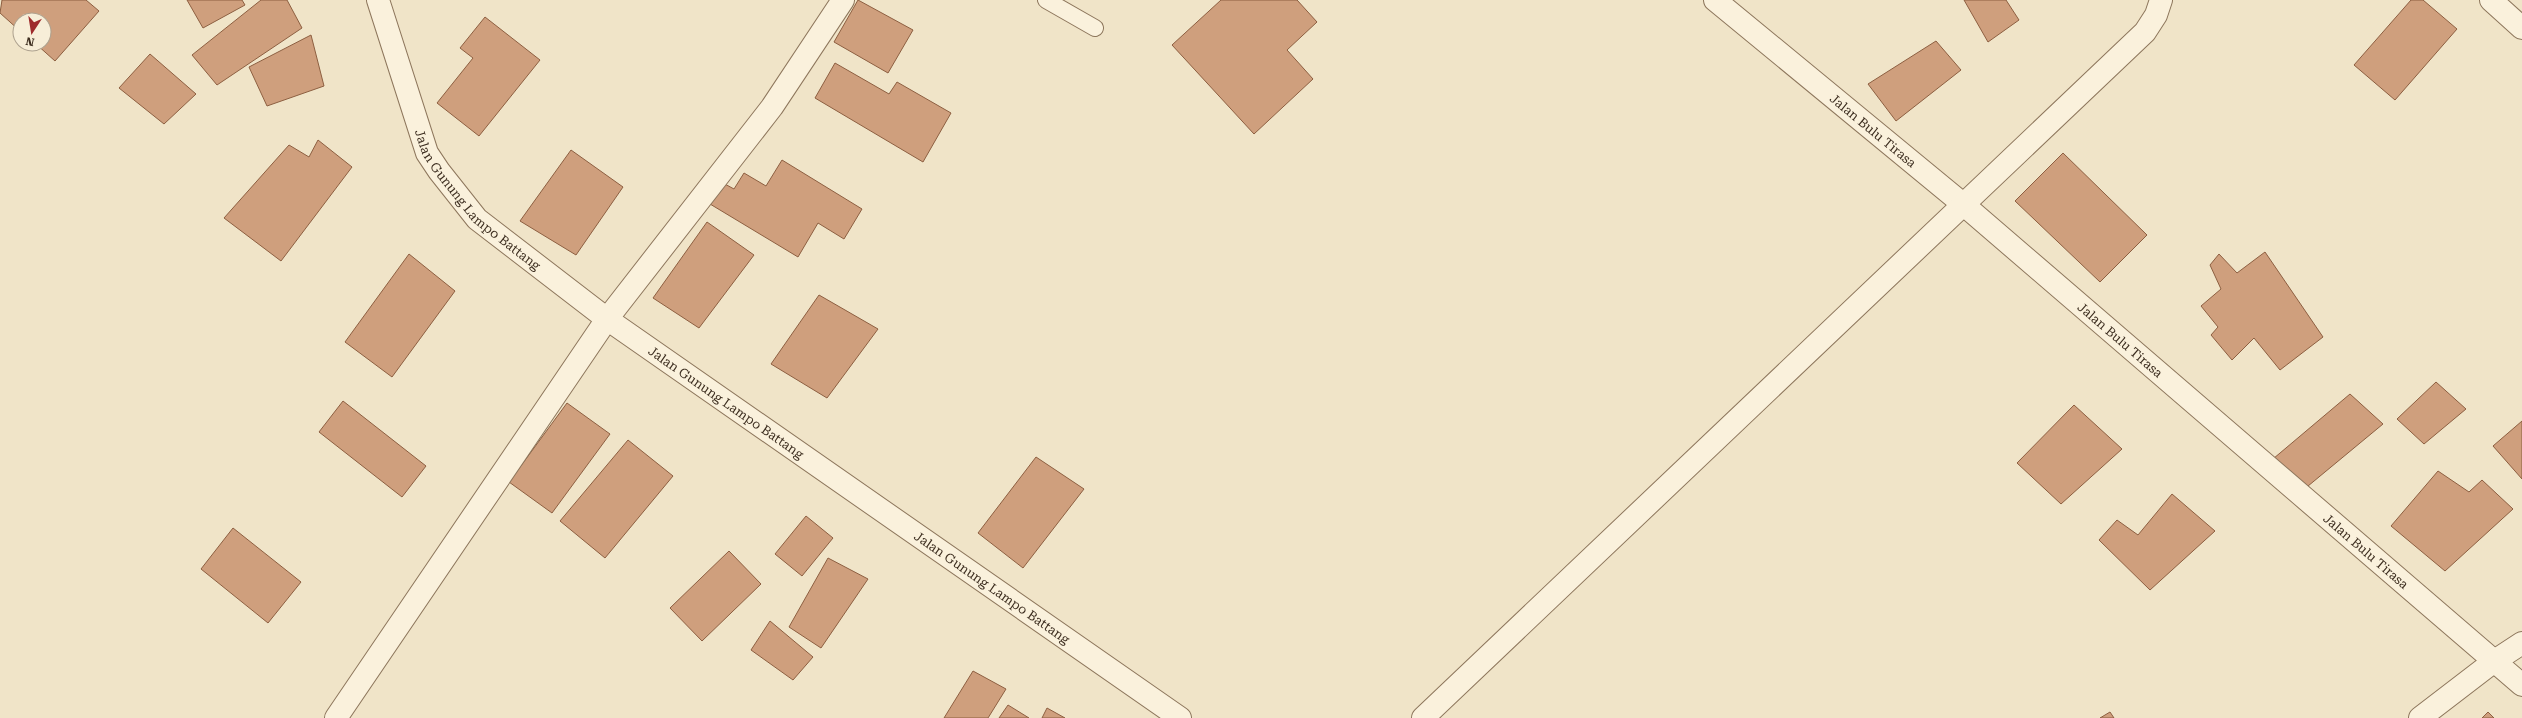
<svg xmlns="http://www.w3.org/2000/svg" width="2522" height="718" viewBox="0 0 2522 718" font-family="'Roboto Serif',serif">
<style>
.building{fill:#cf9f7d;stroke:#8d5f41}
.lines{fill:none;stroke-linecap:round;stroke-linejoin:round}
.lane-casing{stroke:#8d765c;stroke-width:18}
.street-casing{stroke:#8d765c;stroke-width:24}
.lane{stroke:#faf1dc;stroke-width:16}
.street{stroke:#faf1dc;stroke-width:22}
.labels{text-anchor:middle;stroke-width:4;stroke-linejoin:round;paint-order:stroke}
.street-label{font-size:13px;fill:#3d2e20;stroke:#f7eed8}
</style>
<rect width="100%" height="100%" fill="#f0e4c8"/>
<!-- building -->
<g class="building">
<polygon points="2,0 86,0 99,11 55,61 36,44 44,44 44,20 20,20 20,31 0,13"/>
<polygon points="187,0 242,0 245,5 203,28"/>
<polygon points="261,0 287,0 302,28 217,85 192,55"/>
<polygon points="858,0 913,30 888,73 834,42"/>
<polygon points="1221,0 1297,0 1317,22 1287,50 1313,79 1254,134 1172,45"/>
<polygon points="1964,0 2006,0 2019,20 1988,42"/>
<polygon points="2411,0 2423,0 2457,29 2395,100 2354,65"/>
<polygon points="485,17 540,60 479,136 437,103 473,58 460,48"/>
<polygon points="311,35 324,86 267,106 249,67"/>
<polygon points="1936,41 1961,70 1896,121 1868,84"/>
<polygon points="150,54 196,94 164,124 119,88"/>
<polygon points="835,63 889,94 897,82 951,113 923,162 815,98"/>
<polygon points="318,140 352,167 281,261 224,218 289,145 309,157"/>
<polygon points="571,150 623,187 576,255 520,221"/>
<polygon points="2063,153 2147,235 2100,282 2015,201"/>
<polygon points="782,160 862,209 844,239 818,223 798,257 710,204 723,183 734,189 744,173 766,186"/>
<polygon points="707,222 754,255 699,328 653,298"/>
<polygon points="2265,252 2323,337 2280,370 2254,338 2232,360 2211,335 2218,327 2201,306 2221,289 2210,265 2219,254 2237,273"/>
<polygon points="409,254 455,291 392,377 345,342"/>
<polygon points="819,295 878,329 827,398 771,364"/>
<polygon points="2436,382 2466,409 2424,444 2397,419"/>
<polygon points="2350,394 2383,424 2302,491 2267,464"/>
<polygon points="343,401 426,466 402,497 319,432"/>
<polygon points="567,403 610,434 552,513 509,482"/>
<polygon points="2074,405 2122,449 2061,504 2017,463"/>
<polygon points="2522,421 2522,479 2493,446"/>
<polygon points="628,440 673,476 605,558 560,521"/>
<polygon points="1036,457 1084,489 1023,568 978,533"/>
<polygon points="2438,471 2469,492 2482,480 2513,509 2445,571 2391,526"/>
<polygon points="2172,494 2215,531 2150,590 2099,540 2117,520 2138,535"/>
<polygon points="806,516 833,538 802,576 775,554"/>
<polygon points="233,528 301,582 268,623 201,569"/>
<polygon points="729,551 761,584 702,641 670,608"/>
<polygon points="828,558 868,579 821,648 789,627"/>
<polygon points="770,621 813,657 793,680 751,650"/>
<polygon points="973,671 1006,689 988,718 944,718"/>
<polygon points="1008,705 1029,718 999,718"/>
<polygon points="1047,708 1065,718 1042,718"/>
<polygon points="2110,712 2114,718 2100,718"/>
<polygon points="2488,712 2494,718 2482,718"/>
</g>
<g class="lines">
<defs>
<polyline id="lane" points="1046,0 1095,28"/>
<g id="street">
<path id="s1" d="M378,0L427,153L439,171L477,219L607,319L1180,718"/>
<path id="s2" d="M1715,0L1964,205L2522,685"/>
<polyline points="2491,0 2522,28"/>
<polyline points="336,718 607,319 772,107 843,0"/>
<polyline points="1423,718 2145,32 2156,15 2161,0"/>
<polyline points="2420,718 2493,662 2522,643"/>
</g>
</defs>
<!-- lane casing -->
<use href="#lane" class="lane-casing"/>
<!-- street casing -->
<use href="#street" class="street-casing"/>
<!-- lane -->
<use href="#lane" class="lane"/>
<!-- street -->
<use href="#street" class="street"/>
</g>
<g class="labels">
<!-- street labels -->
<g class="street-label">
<text dy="5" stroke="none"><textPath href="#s2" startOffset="205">Jalan Bulu Tirasa</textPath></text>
<text dy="5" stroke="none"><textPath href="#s1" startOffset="229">Jalan Gunung Lampo Battang</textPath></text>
<text dy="5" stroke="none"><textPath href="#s2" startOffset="529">Jalan Bulu Tirasa</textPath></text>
<text dy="5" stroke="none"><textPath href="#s1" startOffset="553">Jalan Gunung Lampo Battang</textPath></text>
<text dy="5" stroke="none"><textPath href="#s2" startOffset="853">Jalan Bulu Tirasa</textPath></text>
<text dy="5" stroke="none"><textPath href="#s1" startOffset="877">Jalan Gunung Lampo Battang</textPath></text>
</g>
</g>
<!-- north arrow -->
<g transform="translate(32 32) rotate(192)"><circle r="19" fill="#f7eed8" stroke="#ada18e"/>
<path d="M0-3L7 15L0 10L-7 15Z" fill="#9e2a2b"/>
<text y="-6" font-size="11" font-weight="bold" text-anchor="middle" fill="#3d2e20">N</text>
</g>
</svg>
